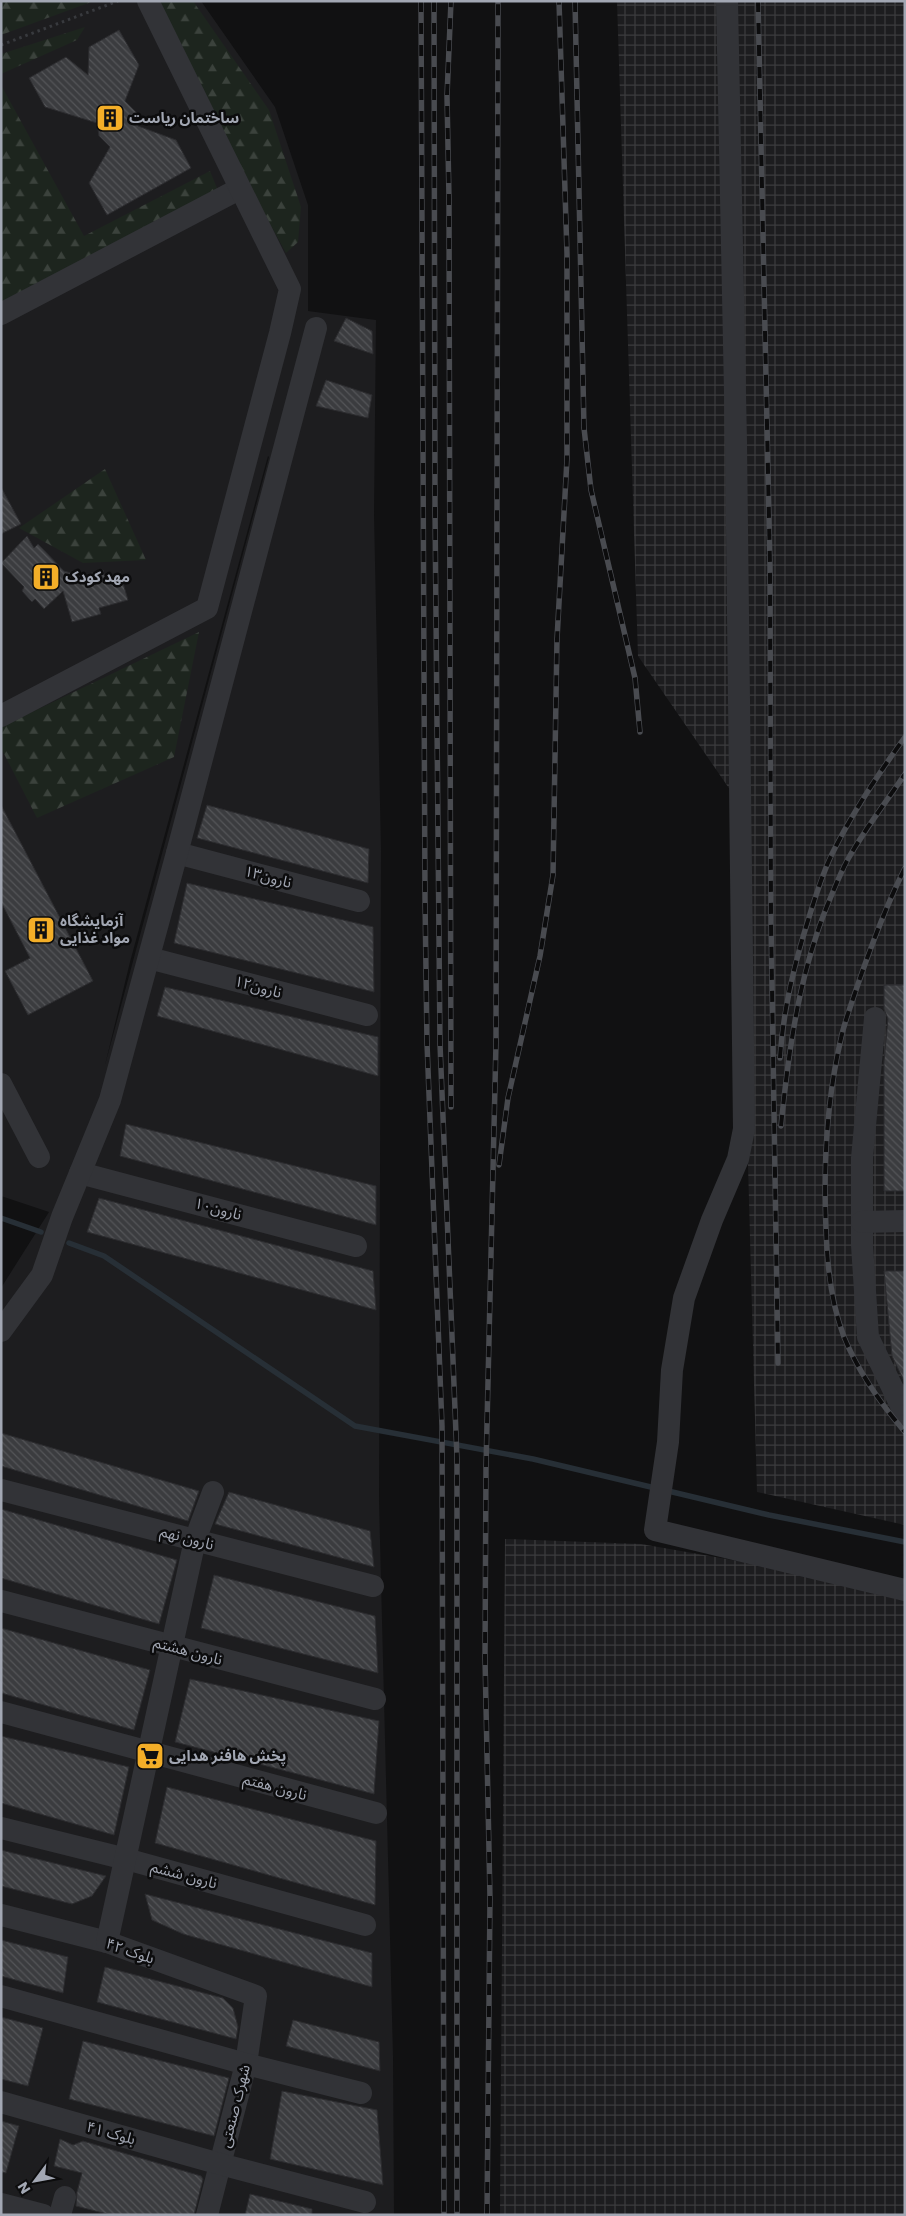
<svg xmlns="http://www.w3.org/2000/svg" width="906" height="2216" viewBox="0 0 906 2216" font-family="Poppins,'Noto Sans Arabic',sans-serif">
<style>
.built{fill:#1d1d1f;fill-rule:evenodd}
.industrial{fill:url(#industrial-grid)}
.forest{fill:url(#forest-firs)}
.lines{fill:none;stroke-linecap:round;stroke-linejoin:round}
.stream{stroke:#272f36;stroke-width:5.5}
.building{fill:url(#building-back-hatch);stroke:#2b2b2e}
.path{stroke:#383a3e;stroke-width:3;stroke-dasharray:2.5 4;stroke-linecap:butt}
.minor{stroke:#323337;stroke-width:22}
.rail-casing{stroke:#494b50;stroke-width:5.5}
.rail{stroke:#0c0c0d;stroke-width:4;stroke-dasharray:11;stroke-linecap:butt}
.labels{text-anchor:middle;stroke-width:5;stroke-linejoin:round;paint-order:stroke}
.poi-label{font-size:15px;font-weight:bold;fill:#a2a7b3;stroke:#0c0c0d;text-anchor:start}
.street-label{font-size:15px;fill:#a2a7b3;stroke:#0c0c0d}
</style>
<defs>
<pattern id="industrial-grid" width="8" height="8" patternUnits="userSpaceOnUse" patternTransform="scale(1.25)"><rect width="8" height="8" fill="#1d1d1f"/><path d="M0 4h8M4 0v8" fill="none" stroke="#3b3b3d"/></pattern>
<pattern id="forest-firs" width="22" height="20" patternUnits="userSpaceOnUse" patternTransform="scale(1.25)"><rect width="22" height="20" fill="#1d251e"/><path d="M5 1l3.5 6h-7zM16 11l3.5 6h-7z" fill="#3b423c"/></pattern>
<pattern id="building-back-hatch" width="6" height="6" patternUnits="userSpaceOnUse" patternTransform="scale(1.25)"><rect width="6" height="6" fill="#3b3c3f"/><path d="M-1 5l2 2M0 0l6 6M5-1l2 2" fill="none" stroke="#545558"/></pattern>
</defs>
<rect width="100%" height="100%" fill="#111112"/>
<!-- built -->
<path class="built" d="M1,1H201L275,107L308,205V311L376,320L374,514L381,851L379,1501L393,2056L394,2215H1V1288L49,1212L1,1196ZM268,456L269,457L105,1065L130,962Z"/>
<!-- industrial -->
<g class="industrial">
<polygon points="617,1 905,1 905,1525 757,1492 748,1164 746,813 638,656"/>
<polygon points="505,1539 641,1544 905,1590 905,2215 500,2215"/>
</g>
<!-- forest -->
<g class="forest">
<polygon points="1,1 94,1 1,35"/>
<polygon points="151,1 193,1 269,110 301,207 298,242 286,253 227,146"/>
<polygon points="85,27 77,40 1,74 1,54"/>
<polygon points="1,85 84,236 210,171 219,193 1,305"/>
<polygon points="105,469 146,560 83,563 19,528"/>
<polygon points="199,632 174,757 37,818 1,748 1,727"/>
</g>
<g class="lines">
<!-- stream -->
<g class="stream">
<polyline points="1,1218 41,1232"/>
<polyline points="69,1243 104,1256 355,1426 533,1459 655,1488"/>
<polyline points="664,1490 769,1515 905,1542"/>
</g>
</g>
<!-- building -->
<g class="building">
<polygon points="119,30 139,65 125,101 138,114 138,126 176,140 191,168 107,215 89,183 110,147 99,136 97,123 45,107 29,78 66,57 88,75 89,47"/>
<polygon points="346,318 372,331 373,354 334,341"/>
<polygon points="326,380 372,395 368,418 316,406"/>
<polygon points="1,487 21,524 1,534"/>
<polygon points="27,536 34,548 38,544 64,571 81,576 103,570 105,578 120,573 128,600 99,608 101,614 72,622 63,591 44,609 35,599 32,602 22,591 24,587 1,563"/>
<polygon points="1,805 93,981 28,1015 5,971 30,958 1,902"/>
<polygon points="207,805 369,849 368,883 197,838"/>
<polygon points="187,883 373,927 374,992 174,943"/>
<polygon points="884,985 905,985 905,1191 884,1191 884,1062 888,1019 884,1009"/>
<polygon points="165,987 378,1037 378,1076 157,1016"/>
<polygon points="126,1124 376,1186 376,1225 120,1156"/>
<polygon points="99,1198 373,1271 376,1310 87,1232"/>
<polygon points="884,1271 905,1271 905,1383 892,1356"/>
<polygon points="1,1433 199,1491 188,1521 1,1466"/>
<polygon points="229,1492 370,1531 374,1567 215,1524"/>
<polygon points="1,1509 177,1560 159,1624 1,1578"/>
<polygon points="214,1575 375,1616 378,1673 201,1628"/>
<polygon points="1,1628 150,1670 134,1730 1,1693"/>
<polygon points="190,1679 379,1721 374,1794 175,1742"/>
<polygon points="1,1736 129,1767 114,1835 1,1803"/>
<polygon points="167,1787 376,1841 375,1905 155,1843"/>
<polygon points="1,1850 106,1876 92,1896 72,1904 1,1886"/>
<polygon points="145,1894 372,1953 372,1987 183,1934 152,1920"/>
<polygon points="1,1940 68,1957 63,1993 1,1976"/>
<polygon points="105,1967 223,1998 233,2008 238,2027 236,2039 97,2002"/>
<polygon points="1,2017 43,2028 28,2086 1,2079"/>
<polygon points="293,2020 379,2042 380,2071 286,2046"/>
<polygon points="83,2041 229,2078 214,2136 69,2099"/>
<polygon points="282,2091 377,2110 383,2185 270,2159"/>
<polygon points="1,2121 19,2126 6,2173 1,2172"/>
<polygon points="60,2139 73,2145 83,2141 201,2176 203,2179 194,2215 111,2215 76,2206 77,2192 82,2173 54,2166"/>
<polygon points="250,2194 312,2209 312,2215 245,2215"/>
</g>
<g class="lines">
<!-- path -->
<polyline class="path" points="1,45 118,1"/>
<!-- minor -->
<g class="minor">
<polyline points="727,1 736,442 744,1129 738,1159 712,1220 684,1298 672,1370 668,1442 655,1530 905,1590"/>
<polyline points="1,314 239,189"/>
<polyline points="1,716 207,608 280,333 290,289 148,1"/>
<polyline points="177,853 359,901"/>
<polyline points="149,958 367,1015"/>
<polyline points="875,1018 862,1158 862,1245 868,1337 905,1414"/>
<polyline points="1,1084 39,1157"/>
<polyline points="80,1173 356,1246"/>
<polyline points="862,1222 905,1221"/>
<polyline points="1,1331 42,1275 62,1217 110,1100 177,853 316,328"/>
<polyline points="1,1490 373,1586"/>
<polyline points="1,1601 375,1699"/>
<polyline points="1,1712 376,1813"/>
<polyline points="1,1828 126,1859 365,1925"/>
<polyline points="1,1915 107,1942 256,1996 246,2064 207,2215"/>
<polyline points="107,1942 195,1540 213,1492"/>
<polyline points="1,1996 246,2064 361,2093"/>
<polyline points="1,2102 220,2164 365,2202"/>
<polyline points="1,2204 43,2215"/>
<polyline points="60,2215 65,2197"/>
</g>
<defs>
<g id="rail">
<polyline points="421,1 425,899 427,1043 442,1426 444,2215"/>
<polyline points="434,1 435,510 440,1044 457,1458 457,2215"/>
<polyline points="575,1 584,428 591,490 635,678 640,732"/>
<polyline points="758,1 770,566 771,923 778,1363"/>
<path d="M905,868C886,906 871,946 857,987C852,1002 846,1018 842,1034C827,1097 823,1164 826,1229C827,1265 831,1303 844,1337C858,1371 881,1404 905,1432"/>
<path d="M780,1058C783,1009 795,961 810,914C817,892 824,869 834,850C854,810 879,773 905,737"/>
<polyline points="451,1107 449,198 447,96 451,1"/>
<path d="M781,1126C789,1046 800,968 832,894C837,882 842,870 848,859C865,829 886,802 905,774"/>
<polyline points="499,1165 508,1098 540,956 553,875 557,639 567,459 567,254 559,1"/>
<polyline points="487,2215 490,1898 485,1658 486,1467 496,1043 498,1"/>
</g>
</defs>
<!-- rail casing -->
<use href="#rail" class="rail-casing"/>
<!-- rail -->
<use href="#rail" class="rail"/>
</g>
<!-- icons -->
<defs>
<symbol id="building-square" viewBox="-11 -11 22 22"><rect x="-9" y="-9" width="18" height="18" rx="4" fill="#f3ae28" stroke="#0c0c0d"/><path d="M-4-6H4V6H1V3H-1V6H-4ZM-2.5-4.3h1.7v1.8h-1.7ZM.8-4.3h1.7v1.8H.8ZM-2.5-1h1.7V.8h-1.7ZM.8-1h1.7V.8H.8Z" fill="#111"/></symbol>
<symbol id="supermarket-square" viewBox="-11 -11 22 22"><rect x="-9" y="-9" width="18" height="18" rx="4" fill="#f3ae28" stroke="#0c0c0d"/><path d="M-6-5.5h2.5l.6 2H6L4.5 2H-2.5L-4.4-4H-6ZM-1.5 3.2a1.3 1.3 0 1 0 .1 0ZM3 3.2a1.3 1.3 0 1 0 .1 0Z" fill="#111"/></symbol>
</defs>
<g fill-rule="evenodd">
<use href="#building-square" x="94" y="102" width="32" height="32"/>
<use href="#building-square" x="30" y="561" width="32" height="32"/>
<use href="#building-square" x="25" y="914" width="32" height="32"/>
<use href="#supermarket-square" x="134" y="1740" width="32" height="32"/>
</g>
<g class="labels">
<!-- poi labels -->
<g class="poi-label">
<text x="129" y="123">ساختمان ریاست</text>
<text x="65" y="582">مهد کودک</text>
<text x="60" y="926">آزمایشگاه<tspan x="60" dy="17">مواد غذایی</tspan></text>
<text x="169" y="1761">پخش هافنر هدایی</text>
</g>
<!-- street labels -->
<g class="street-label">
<text transform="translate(268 877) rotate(15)" y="5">نارون۱۳</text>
<text transform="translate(258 987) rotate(15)" y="5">نارون۱۲</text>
<text transform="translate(218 1209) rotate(15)" y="5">نارون۱۰</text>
<text transform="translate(187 1538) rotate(15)" y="5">نارون نهم</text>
<text transform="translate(188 1651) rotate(15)" y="5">نارون هشتم</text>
<text transform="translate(275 1787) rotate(15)" y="5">نارون هفتم</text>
<text transform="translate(184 1875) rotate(15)" y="5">نارون ششم</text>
<text transform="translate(130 1951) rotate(19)" y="5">بلوک ۴۲</text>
<text transform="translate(235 2106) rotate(-76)" y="5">شهرک صنعتی</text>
<text transform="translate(111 2133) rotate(16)" y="5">بلوک ۴۱</text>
</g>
</g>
<!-- border -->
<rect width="906" height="2216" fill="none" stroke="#a2a7b3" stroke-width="5"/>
<!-- north arrow -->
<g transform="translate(35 2181) rotate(238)" stroke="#0c0c0d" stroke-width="4" paint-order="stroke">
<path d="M0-4L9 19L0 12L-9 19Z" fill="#a2a7b3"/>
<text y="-8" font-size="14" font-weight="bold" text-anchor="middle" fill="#a2a7b3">N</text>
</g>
</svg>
